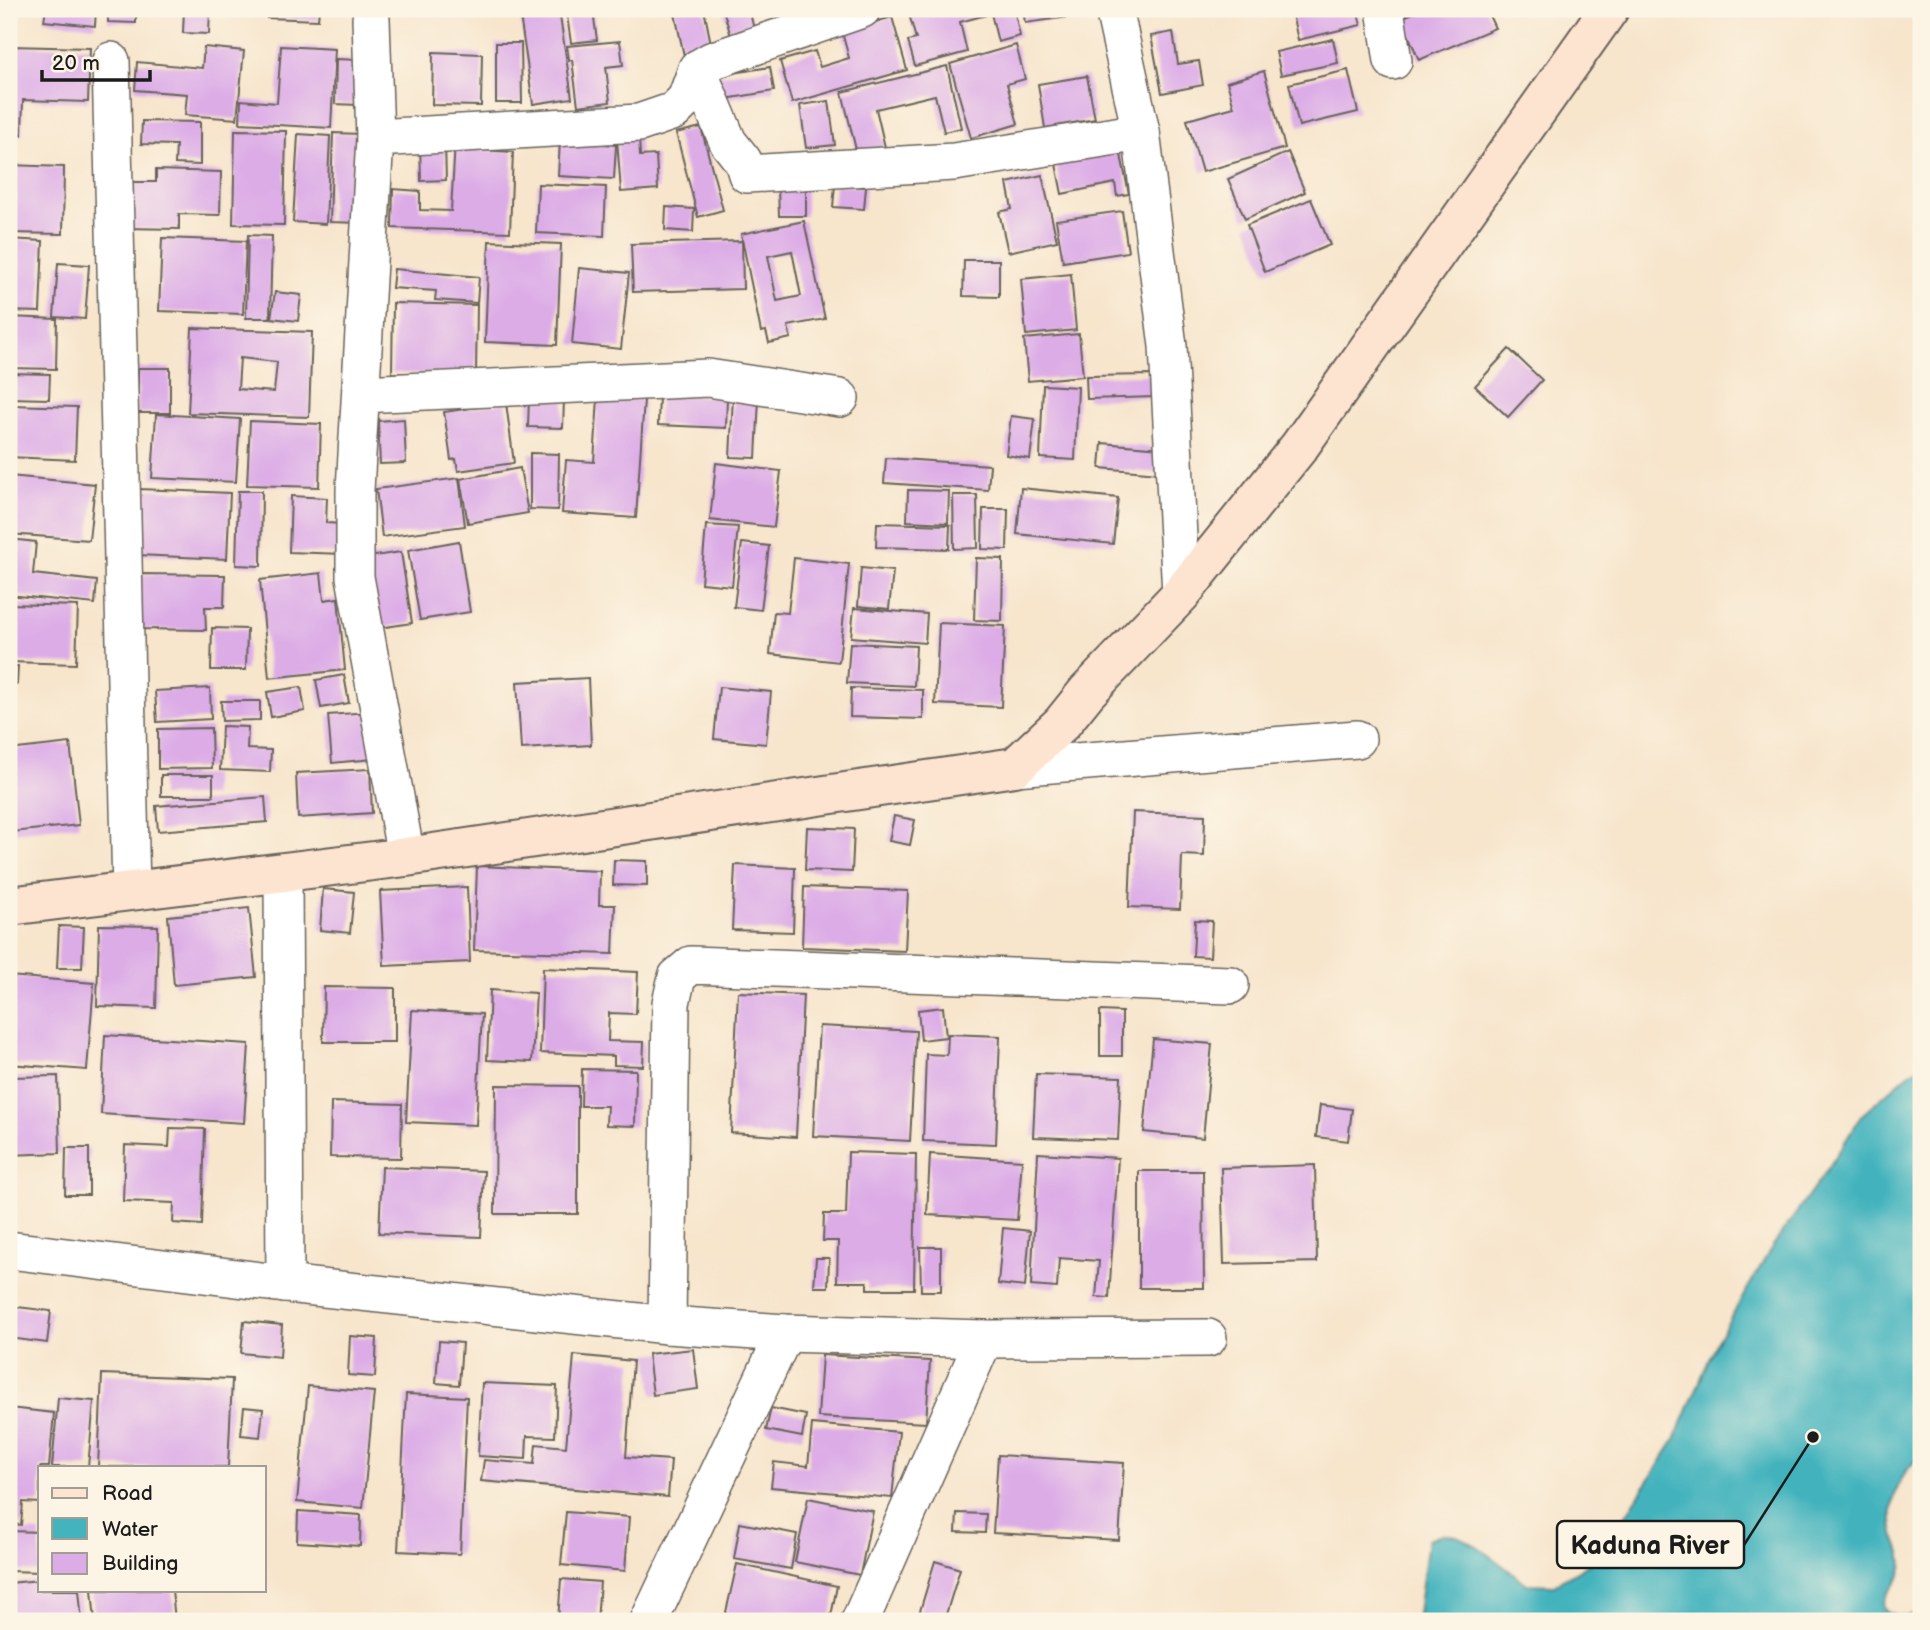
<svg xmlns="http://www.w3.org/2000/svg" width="1930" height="1630" viewBox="0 0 1930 1630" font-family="'Balsamiq Sans',sans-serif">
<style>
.water{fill:#43b3bd;stroke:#30686c;stroke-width:2}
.building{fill:#dcace7;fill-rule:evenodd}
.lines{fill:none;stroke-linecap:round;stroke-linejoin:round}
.street-casing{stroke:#69625a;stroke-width:40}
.secondary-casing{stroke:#69625a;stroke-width:42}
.street{stroke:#fff;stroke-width:37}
.secondary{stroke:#fde4d1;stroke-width:38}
.leader{fill:none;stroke:#1c1c1c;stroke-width:2.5}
.callout-dot{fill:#1c1c1c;stroke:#fcf5e5;stroke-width:2.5}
.callout{fill:#fcf5e5;stroke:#1c1c1c;stroke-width:2.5}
.callout-label{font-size:26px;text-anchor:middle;font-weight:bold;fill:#1c1c1c}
</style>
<rect width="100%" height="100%" fill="#fcf5e5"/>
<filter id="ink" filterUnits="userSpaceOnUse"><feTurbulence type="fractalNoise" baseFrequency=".0143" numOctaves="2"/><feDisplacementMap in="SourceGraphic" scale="14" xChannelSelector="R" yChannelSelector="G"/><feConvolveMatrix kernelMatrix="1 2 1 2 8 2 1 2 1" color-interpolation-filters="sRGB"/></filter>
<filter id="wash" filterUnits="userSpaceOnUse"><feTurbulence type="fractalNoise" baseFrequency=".00686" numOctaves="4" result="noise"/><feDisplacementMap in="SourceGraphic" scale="28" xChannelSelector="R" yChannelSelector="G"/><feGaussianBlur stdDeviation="1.57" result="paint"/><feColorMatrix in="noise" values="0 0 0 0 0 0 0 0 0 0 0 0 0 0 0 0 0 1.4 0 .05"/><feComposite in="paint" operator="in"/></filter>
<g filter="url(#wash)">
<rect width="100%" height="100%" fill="#f7e5cc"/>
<!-- water -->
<path class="water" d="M1921,1066V1455C1900,1473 1886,1504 1894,1533C1897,1545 1905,1556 1902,1569C1899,1585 1884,1592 1883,1607C1892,1618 1909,1618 1921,1611V1621H1417L1428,1540L1443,1534L1457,1536L1477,1546L1527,1584L1554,1585L1598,1558L1675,1440L1716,1343L1772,1247L1827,1170L1862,1115L1910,1073Z"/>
<g id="blocks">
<!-- building -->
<g class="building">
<polygon points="46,9 96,9 95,26 44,21"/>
<polygon points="108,9 136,9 136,23 108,22"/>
<polygon points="146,9 179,9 179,14 146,12"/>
<polygon points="184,9 210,9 209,34 183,33"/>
<polygon points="267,9 319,9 318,20 267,18"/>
<polygon points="519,9 559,9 572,98 533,104"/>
<polygon points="566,9 599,9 593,11 597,40 571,43"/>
<polygon points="674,9 704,9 712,49 684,56"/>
<polygon points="723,9 749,9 756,37 733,43"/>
<polygon points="929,9 984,9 986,15 960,22 967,52 915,66 908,41 916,39 909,14"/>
<polygon points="990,9 1014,9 1020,36 998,42"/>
<polygon points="1023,9 1069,9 1070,17 1025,23"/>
<polygon points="1291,9 1357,9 1361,25 1298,40"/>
<polygon points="1423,9 1486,9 1495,28 1419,60 1401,18"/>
<polygon points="892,17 907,70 792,103 780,61 815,51 820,67 849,58 842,32"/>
<polygon points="1173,32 1178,64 1199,61 1203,85 1162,93 1151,36"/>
<polygon points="1333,39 1338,63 1281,75 1276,52"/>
<polygon points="620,41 623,65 606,67 610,102 578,106 572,60 569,60 567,46"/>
<polygon points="496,43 521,43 522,103 496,103"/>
<polygon points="1016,45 1025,79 1007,84 1018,124 971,138 950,64"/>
<polygon points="10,46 90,48 88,102 23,100 22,135 9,135"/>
<polygon points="281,46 335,49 331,128 240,123 241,100 277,103"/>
<polygon points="204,47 244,51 237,119 185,115 187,94 135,90 137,62 202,68"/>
<polygon points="433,52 482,54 481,106 432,105"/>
<polygon points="336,59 359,60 358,105 335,104"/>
<polygon points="947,66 961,128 944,132 935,95 876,109 885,147 857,154 842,92"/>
<polygon points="770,67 774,91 719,100 715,76"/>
<polygon points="1348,70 1358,112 1299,126 1289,84"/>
<polygon points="1264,71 1285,148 1202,172 1187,120 1234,107 1227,82"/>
<polygon points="1087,76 1095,119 1045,128 1038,84"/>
<polygon points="829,101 835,145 806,148 800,105"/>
<polygon points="142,121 200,122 200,165 175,164 176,145 141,144"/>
<polygon points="701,127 723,210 698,217 676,133"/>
<polygon points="235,130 286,131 284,225 233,224"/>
<polygon points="333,133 362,134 360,223 330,222"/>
<polygon points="298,134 330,136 326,224 293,222"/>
<polygon points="639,137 640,156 656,155 658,189 621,192 617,139"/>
<polygon points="560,141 616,145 614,179 558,176"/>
<polygon points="445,142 446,180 421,181 420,143"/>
<polygon points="455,142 481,150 513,152 510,232 392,228 393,189 420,191 420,210 451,211"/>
<polygon points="1120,150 1129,194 1117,196 1115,183 1062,194 1056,164"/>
<polygon points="1288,152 1305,192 1245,219 1228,179"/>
<polygon points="9,165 64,167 63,234 9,233"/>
<polygon points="156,170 221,172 220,215 179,214 179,229 122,228 123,182 156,182"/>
<polygon points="1042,175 1057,241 1008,252 999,212 1012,209 1007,183"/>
<polygon points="538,184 606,187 604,236 536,233"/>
<polygon points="835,185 866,187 864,209 833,207"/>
<polygon points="778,187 806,187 806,216 779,216"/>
<polygon points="1311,199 1330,245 1265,272 1247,225"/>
<polygon points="666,207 694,209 693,232 665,230"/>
<polygon points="1122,211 1128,252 1063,262 1056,220"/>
<path d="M804,221L825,319L788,326L791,338L769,343L766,331L761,332L741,234ZM792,251L801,296L777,301L768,256Z"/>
<polygon points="248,235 272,236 270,318 246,318"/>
<polygon points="162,238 246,241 243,314 159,311"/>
<polygon points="9,239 43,241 40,312 9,311"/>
<polygon points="489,241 561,244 557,345 485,342"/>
<polygon points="742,241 743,289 633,292 631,244"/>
<polygon points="964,260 999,260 999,297 963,296"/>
<polygon points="58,263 89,265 85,319 54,317"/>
<polygon points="579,268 629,273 621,349 572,344"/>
<polygon points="394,269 479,277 477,303 435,300 436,291 392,288"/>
<polygon points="1071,274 1076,330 1026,335 1021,279"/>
<polygon points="275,292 301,295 298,321 271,318"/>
<polygon points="393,303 477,305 476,374 392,373"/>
<polygon points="9,317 57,319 56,369 9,368"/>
<path d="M192,328L312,332L309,417L188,413ZM240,358L277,362L274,392L238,389Z"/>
<polygon points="1079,334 1083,376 1028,381 1024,339"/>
<polygon points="1509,349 1542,380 1508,417 1475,386"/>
<rect x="138" y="368" width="32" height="45"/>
<polygon points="9,373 50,374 49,399 9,398"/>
<polygon points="1155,375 1156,397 1087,399 1086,376"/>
<polygon points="1043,385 1078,387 1075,460 1040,458"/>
<polygon points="659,395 727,397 726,428 658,425"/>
<polygon points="733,396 759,398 756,458 730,457"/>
<polygon points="598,397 644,400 636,518 562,513 566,460 594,462"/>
<polygon points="529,398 564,400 563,428 528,427"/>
<polygon points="506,403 514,463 458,471 456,459 451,460 444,412"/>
<polygon points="9,405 77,407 75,460 9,457"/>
<polygon points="156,414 240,419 236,482 152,478"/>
<polygon points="1011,416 1035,419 1030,459 1006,455"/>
<polygon points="404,419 406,463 380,464 378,421"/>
<polygon points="250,421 321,424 319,487 247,485"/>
<polygon points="1102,443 1161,448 1159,473 1100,468"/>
<polygon points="530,453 559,454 558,510 530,509"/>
<polygon points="886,458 990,465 988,490 884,483"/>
<polygon points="716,463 781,471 774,527 710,520"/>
<polygon points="520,468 528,513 468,523 460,479"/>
<polygon points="9,476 95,484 89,540 9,534"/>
<polygon points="459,478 465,526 382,537 376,489"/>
<polygon points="1021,488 1118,498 1113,544 1017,534"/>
<polygon points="139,489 230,493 227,559 137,555"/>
<polygon points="908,490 949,491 948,523 907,521"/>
<polygon points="238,491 262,491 261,566 236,565"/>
<polygon points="953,495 977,495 978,548 954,549"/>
<polygon points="291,496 327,498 326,523 344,524 343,554 289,552"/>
<polygon points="983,509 1008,509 1007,550 982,549"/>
<polygon points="877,523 950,525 949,549 876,547"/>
<polygon points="706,525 738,527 732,586 701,583"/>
<polygon points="9,539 36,542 33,574 97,581 95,604 9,595"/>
<polygon points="459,541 470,612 420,620 408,550"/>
<polygon points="742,543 769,546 761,610 734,607"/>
<polygon points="401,552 412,623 379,628 368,557"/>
<polygon points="794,558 849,564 839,662 770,654 774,612 788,613"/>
<polygon points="976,558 1003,559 1002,621 974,620"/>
<polygon points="861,568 893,571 889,609 858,606"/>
<polygon points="321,573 324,600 338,598 345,670 269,678 260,580"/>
<polygon points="139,574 225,575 224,607 205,607 206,630 138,629"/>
<polygon points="9,604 78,606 76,664 9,662"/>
<polygon points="854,608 927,614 925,643 851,637"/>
<polygon points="939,623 1005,626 1001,707 935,704"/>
<polygon points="212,628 247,629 246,670 211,670"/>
<polygon points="850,643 916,646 914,686 847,683"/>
<polygon points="9,666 18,666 17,684 9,683"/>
<polygon points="344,675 349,703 321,708 316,680"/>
<polygon points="588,678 591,745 521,749 517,682"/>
<polygon points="301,687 305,711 271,717 267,692"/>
<polygon points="719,687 771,692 766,744 714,739"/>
<polygon points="210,688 211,719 157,722 155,691"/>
<polygon points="851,688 923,690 923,719 850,717"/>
<polygon points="221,701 260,701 260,720 222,721"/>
<polygon points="369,712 373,759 332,763 328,715"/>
<polygon points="222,726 248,727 247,749 271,750 270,772 220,770"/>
<polygon points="211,728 212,768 158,769 158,729"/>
<polygon points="70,743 79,825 12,832 9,802 9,750"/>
<polygon points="370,769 372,813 298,818 296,773"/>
<rect x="161" y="775" width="52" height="21"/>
<polygon points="265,797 267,822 158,831 156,806"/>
<polygon points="1133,812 1205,815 1204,856 1182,855 1180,909 1129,907"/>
<polygon points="894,816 915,820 910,845 889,841"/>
<polygon points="807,827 854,829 852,872 805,870"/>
<polygon points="614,860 647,861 647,886 613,885"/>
<polygon points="735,865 795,868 793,932 732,930"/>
<polygon points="477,866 600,871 599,905 615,905 613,954 474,950"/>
<polygon points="467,887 470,962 384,966 380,891"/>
<polygon points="804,887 908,891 905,951 802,947"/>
<polygon points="323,889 354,892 350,933 320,930"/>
<polygon points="249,908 256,977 174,985 168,916"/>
<polygon points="1195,920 1212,921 1210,957 1193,956"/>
<polygon points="99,925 158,926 156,1008 97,1006"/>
<polygon points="59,926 84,927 82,968 57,968"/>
<polygon points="543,968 638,972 636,1014 609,1013 608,1041 644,1042 643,1066 614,1065 614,1056 540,1053"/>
<polygon points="9,976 94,983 87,1070 9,1064"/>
<polygon points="324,987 395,988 395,1042 323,1042"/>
<polygon points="490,990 536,993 532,1062 487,1060"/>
<polygon points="738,992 803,995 796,1137 731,1133"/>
<polygon points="943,1007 946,1037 921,1040 918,1010"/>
<polygon points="412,1010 482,1014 476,1125 406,1122"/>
<polygon points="1100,1011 1122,1012 1122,1056 1100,1056"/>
<polygon points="819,1026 916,1031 910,1141 813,1136"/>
<polygon points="948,1034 1000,1036 996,1144 923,1141 926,1054 947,1055"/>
<polygon points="105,1035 249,1044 244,1123 101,1114"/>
<polygon points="1153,1039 1212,1044 1203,1138 1144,1132"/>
<polygon points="582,1069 636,1070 635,1126 606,1125 607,1106 581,1106"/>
<polygon points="1036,1074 1121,1077 1118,1140 1033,1137"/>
<polygon points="58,1076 60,1153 9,1155 9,1077"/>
<polygon points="496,1085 578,1086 578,1214 495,1214"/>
<polygon points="331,1102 402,1104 401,1158 330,1157"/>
<polygon points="1320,1105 1352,1109 1348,1141 1316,1137"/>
<polygon points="170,1128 205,1129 202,1225 173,1223 174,1203 123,1201 125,1145 169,1147"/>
<polygon points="66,1148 89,1148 89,1195 65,1195"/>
<polygon points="848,1152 916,1154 914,1289 867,1289 867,1282 837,1282 838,1241 823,1241 824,1214 846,1214"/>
<polygon points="1038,1153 1118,1158 1109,1298 1096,1297 1099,1261 1059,1258 1057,1288 1031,1286"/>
<polygon points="930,1154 1022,1160 1017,1220 927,1215"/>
<polygon points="1315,1165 1317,1262 1224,1264 1221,1168"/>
<polygon points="382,1167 484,1171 481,1237 379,1233"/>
<polygon points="1139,1171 1203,1171 1204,1288 1139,1288"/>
<polygon points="1003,1228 1030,1231 1025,1287 998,1284"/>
<polygon points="920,1247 941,1247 941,1291 921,1291"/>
<polygon points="816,1258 829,1258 828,1287 814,1287"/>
<polygon points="9,1306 51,1311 47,1343 9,1338"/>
<polygon points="244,1321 282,1325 280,1357 241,1353"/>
<polygon points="350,1336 377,1338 375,1377 348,1375"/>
<polygon points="439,1341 462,1343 459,1385 436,1383"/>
<polygon points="693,1349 698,1389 653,1395 648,1354"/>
<polygon points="574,1355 633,1361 626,1457 671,1460 668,1497 481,1481 484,1460 534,1464 536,1444 566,1447"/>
<polygon points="822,1355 930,1361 926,1423 818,1417"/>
<polygon points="102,1374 232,1379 228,1467 98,1467"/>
<polygon points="482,1383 557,1386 555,1437 527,1436 526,1459 478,1456"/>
<polygon points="308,1386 374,1392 363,1508 297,1502"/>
<polygon points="406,1394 467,1397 460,1554 398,1551"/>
<polygon points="58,1398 94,1401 88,1467 52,1467"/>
<polygon points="244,1407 263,1409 260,1437 241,1435"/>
<polygon points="9,1408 54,1413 49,1467 40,1467 40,1503 23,1502 21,1525 9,1524"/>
<polygon points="771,1408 806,1415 802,1437 766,1430"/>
<polygon points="812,1424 899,1432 892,1498 771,1487 774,1462 808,1466"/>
<polygon points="998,1455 1124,1463 1119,1540 993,1533"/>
<polygon points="808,1498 873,1511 860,1575 795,1562"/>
<polygon points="298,1511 361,1515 360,1546 297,1542"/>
<polygon points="566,1512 629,1517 625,1571 561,1565"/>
<polygon points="957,1513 986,1514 985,1533 956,1532"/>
<polygon points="740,1523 797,1534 791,1569 734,1559"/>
<polygon points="10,1531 40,1532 40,1572 9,1571"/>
<polygon points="935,1561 960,1569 944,1621 917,1621"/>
<polygon points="737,1564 837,1586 830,1621 724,1621"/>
<polygon points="561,1579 600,1582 597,1621 558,1621"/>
<polygon points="40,1580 40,1590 79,1590 82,1621 12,1621 9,1583"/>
<polygon points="92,1590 172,1590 175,1621 95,1621"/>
</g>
</g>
</g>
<g filter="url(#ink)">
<use href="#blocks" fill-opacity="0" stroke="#69625a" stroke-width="2"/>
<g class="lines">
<defs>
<g id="street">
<polyline points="1114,9 1141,132 1168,346 1181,594"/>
<polyline points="1385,9 1393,61"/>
<polyline points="371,19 375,138"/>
<polyline points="111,61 131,891"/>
<polyline points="697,69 728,142 743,161 747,174 954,162 1141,132"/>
<polyline points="361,394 708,378 840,398"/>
<polyline points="1015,767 1357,739"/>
<polyline points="406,857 355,577 355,490 375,138 639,123 674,111 686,99 697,69 711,61 862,9"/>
<polyline points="283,872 285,1284"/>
<polyline points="9,1250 285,1284 667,1325 785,1333 984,1339 1208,1338"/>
<polyline points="667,1325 671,1003 677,977 691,965 1230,985"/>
<polyline points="649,1621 785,1333"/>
<polyline points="860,1621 984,1339"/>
</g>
<polyline id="secondary" points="9,906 406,857 1015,767 1062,723 1087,692 1181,594 1299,447 1609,9"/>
</defs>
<!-- street casing -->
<use href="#street" class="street-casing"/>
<!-- secondary casing -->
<use href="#secondary" class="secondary-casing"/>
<!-- street -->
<use href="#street" class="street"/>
<!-- secondary -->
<use href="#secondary" class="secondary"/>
</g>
</g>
<!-- callouts -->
<path class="leader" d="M1813 1437L1744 1545"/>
<circle class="callout-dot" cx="1813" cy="1437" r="7"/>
<rect class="callout" x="1557" y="1521" width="187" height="47" rx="7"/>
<g class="callout-label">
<text x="1650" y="1554">Kaduna River</text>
</g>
<!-- margin -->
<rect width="1930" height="1630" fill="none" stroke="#fcf5e5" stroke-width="35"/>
<!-- legend -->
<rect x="38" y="1466" width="228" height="126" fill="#fcf5e5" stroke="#a29e95" stroke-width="2"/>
<rect x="52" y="1488" width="35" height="10" fill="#fde4d1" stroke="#a29e95" stroke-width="2"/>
<text x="102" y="1500" font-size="21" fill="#1c1c1c">Road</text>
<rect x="52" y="1518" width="35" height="21" fill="#43b3bd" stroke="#a29e95" stroke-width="2"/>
<text x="102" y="1536" font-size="21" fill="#1c1c1c">Water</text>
<rect x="52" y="1553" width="35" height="21" fill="#dcace7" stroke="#a29e95" stroke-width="2"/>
<text x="102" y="1570" font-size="21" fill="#1c1c1c">Building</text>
<!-- scale -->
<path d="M42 70v10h108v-10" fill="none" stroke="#1c1c1c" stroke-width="3.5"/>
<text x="52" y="70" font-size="21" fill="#1c1c1c" stroke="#fcf5e5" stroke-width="5" paint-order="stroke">20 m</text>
</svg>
